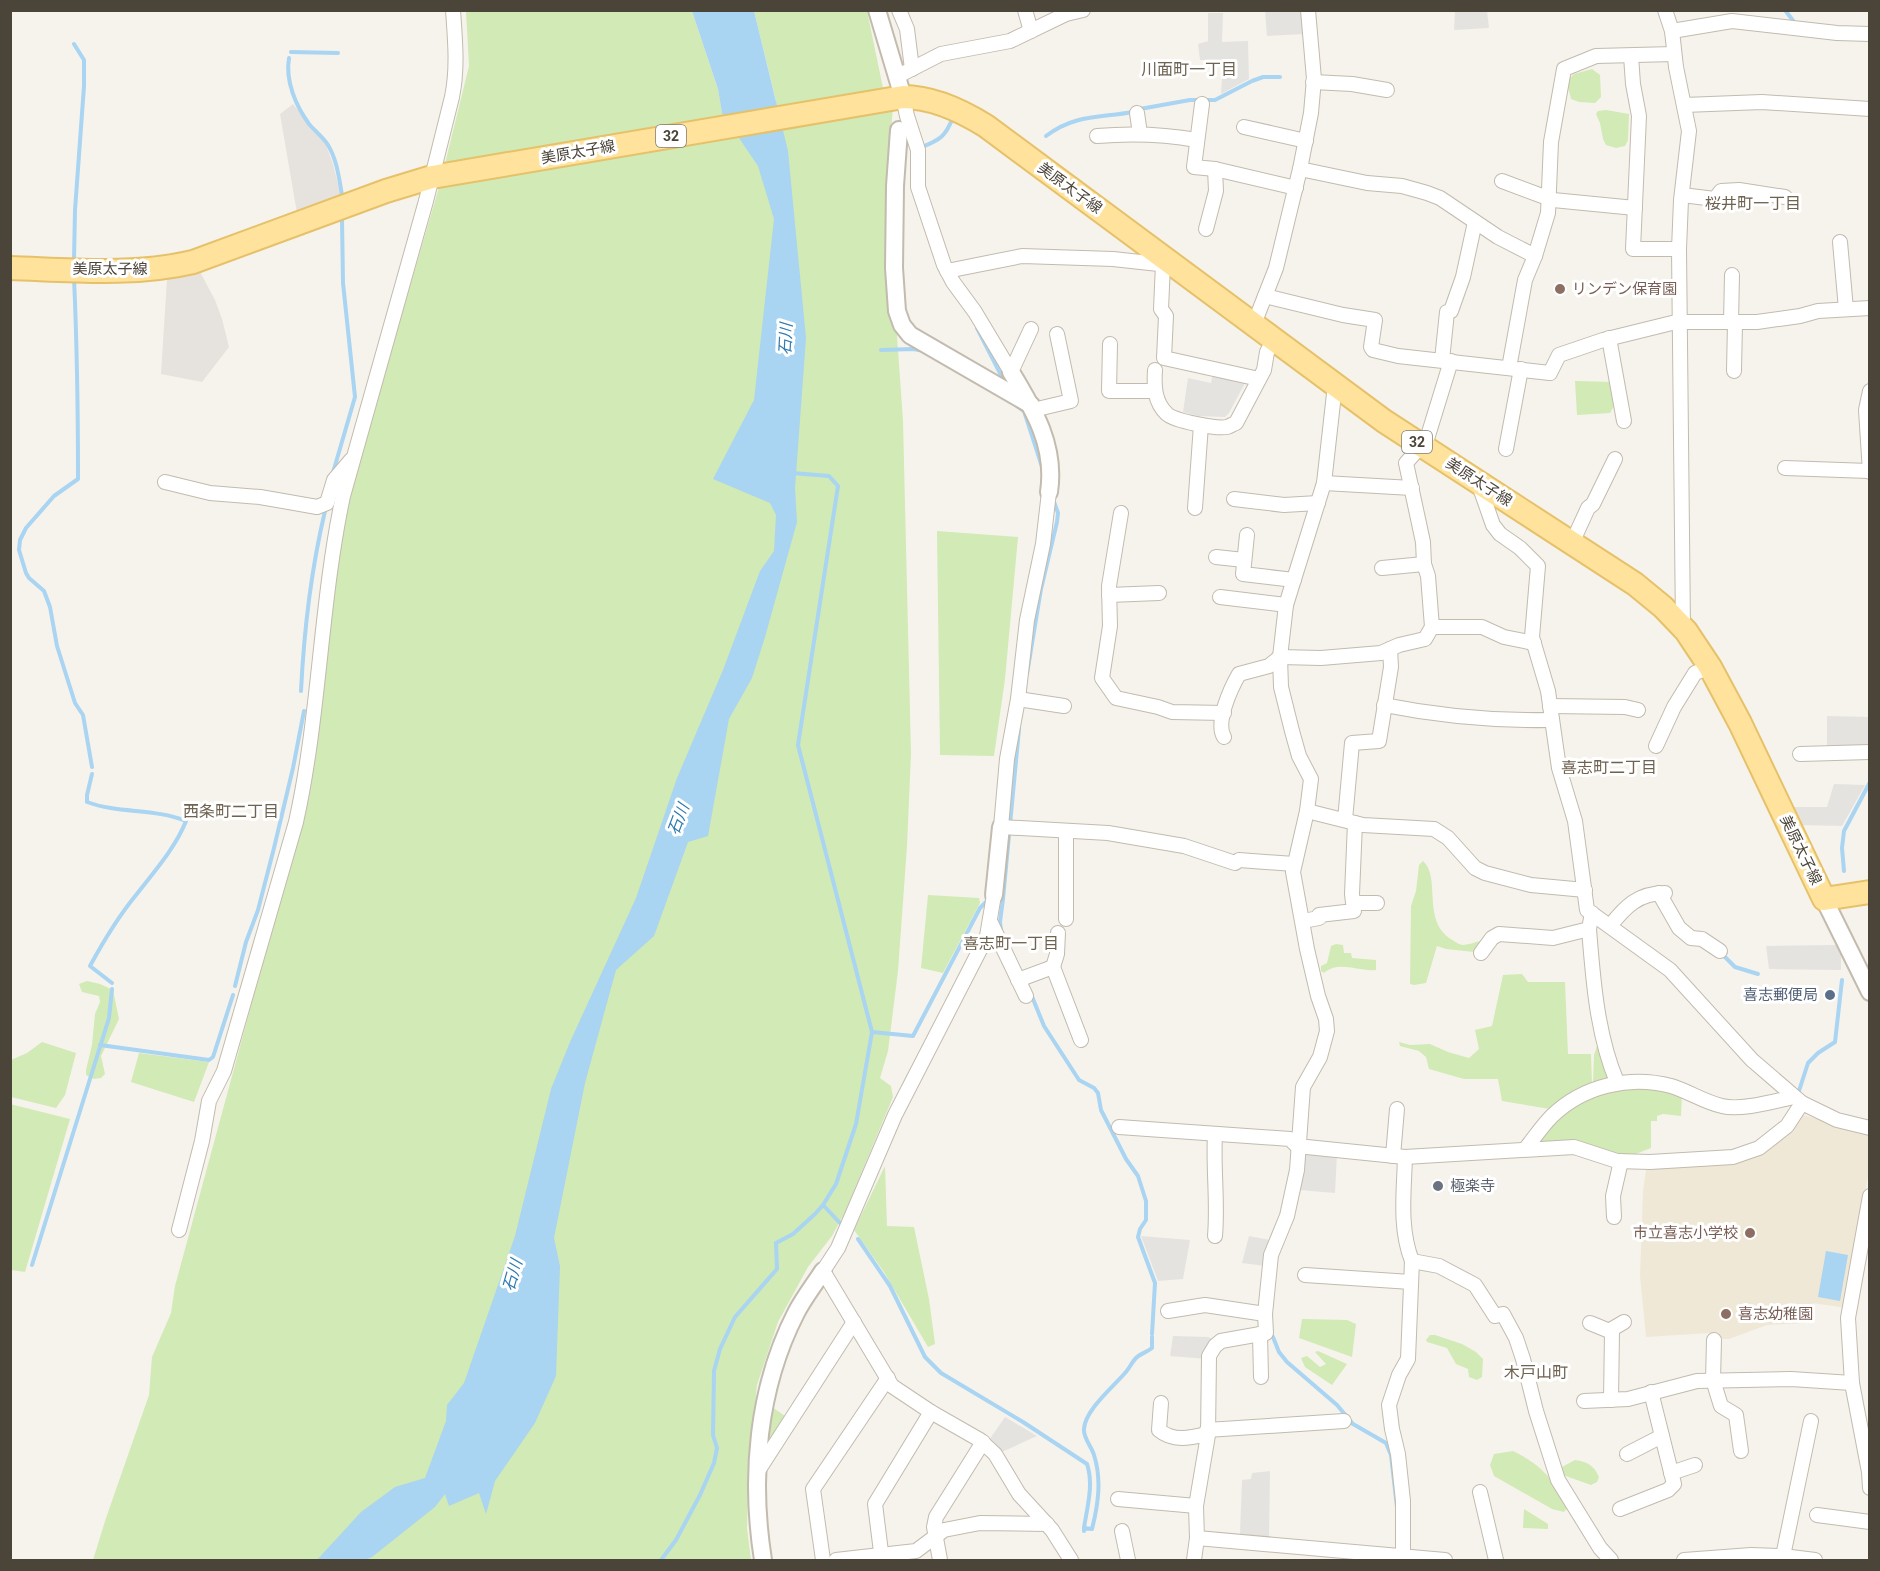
<svg xmlns="http://www.w3.org/2000/svg" width="1880" height="1571" viewBox="0 0 1880 1571" font-family="Roboto,'Noto Sans JP',sans-serif">
<style>
.industrial{fill:#e6e2dd}
.education{fill:#efe8d6}
.green{fill:#d2eab5}
.parking{fill:#e5e3e0}
.water{fill:#a9d4f2}
.lines{fill:none;stroke-linecap:round;stroke-linejoin:round}
.stream{stroke:#a9d4f2;stroke-width:4}
.minor-casing{stroke:#c2bbae;stroke-width:16}
.tertiary-casing{stroke:#c2bbae;stroke-width:20}
.primary-casing{stroke:#e6c16a;stroke-width:26}
.minor{stroke:#fff;stroke-width:14}
.tertiary{stroke:#fff;stroke-width:16}
.primary{stroke:#ffe39c;stroke-width:22}
.education-dot{fill:#8d6e63;stroke:#fff;stroke-width:2}
.service-dot{fill:#5c6f8a;stroke:#fff;stroke-width:2}
.worship-dot{fill:#6b7280;stroke:#fff;stroke-width:2}
.labels{text-anchor:middle;stroke-width:6;stroke-linejoin:round;paint-order:stroke}
.shield{fill:#fff;stroke:#817c74;stroke-width:1.5}
.shield-label{font-size:14px;font-weight:bold;fill:#4b4439}
.street-label{font-size:15px;fill:#4b4439;stroke:#fff}
.education-label{font-size:15px;fill:#785e54;stroke:#fff;text-anchor:start}
.service-label{font-size:15px;fill:#4e5e75;stroke:#fff;text-anchor:end}
.worship-label{font-size:15px;fill:#5b616d;stroke:#fff;text-anchor:start}
.neighbourhood-label{font-size:16px;fill:#6e6250;stroke:#fff}
.water-label{font-size:16px;font-style:italic;fill:#2e7ab2;stroke:#fff}
</style>
<rect width="100%" height="100%" fill="#f6f3ec"/>
<!-- industrial -->
<g class="industrial">
<polygon points="293,104 326,145 333,164 341,196 297,213 280,114"/>
<polygon points="199,270 215,300 222,319 229,347 202,382 161,374 167,279"/>
</g>
<!-- education -->
<polygon class="education" points="1801,1114 1835,1125 1869,1132 1869,1170 1846,1308 1813,1303 1806,1323 1767,1325 1729,1339 1716,1339 1710,1333 1646,1337 1640,1276 1643,1191 1647,1163 1736,1161"/>
<!-- green -->
<g class="green">
<polygon points="466,11 692,11 718,89 722,112 776,101 754,11 867,11 883,88 893,108 889,153 890,236 903,421 911,754 907,846 898,971 888,1051 880,1078 891,1086 893,1097 845,1212 832,1236 808,1267 778,1322 757,1385 749,1463 747,1528 751,1560 93,1560 106,1518 149,1395 152,1357 171,1313 175,1286 311,785 345,508 440,184 469,66"/>
<polygon points="1592,69 1600,75 1601,97 1595,103 1579,102 1571,99 1568,87 1569,79 1574,74"/>
<polygon points="1606,110 1629,114 1628,140 1625,146 1616,148 1606,145 1603,139 1600,123 1596,114 1598,111"/>
<polygon points="1575,381 1614,382 1614,406 1610,413 1577,415"/>
<polygon points="937,531 1018,537 1005,679 994,756 940,755"/>
<path d="M1423,861C1442,878 1420,923 1454,941C1455,942 1461,945 1462,945C1468,945 1475,942 1481,941L1474,952L1446,949L1437,946L1426,983L1414,985L1410,984L1411,906L1416,891L1419,865Z"/>
<polygon points="928,895 979,898 980,903 943,973 921,968"/>
<path d="M1336,944L1343,945L1344,953H1351L1352,958L1376,960V970C1358,972 1339,960 1324,973L1321,971V966L1327,963L1331,946Z"/>
<polygon points="1522,974 1528,982 1565,982 1568,1054 1591,1054 1592,1085 1550,1109 1502,1101 1498,1079 1464,1079 1429,1069 1426,1057 1419,1051 1400,1046 1399,1042 1410,1045 1430,1044 1448,1052 1469,1058 1479,1049 1475,1030 1492,1026 1503,975"/>
<polygon points="87,981 100,984 113,990 119,1019 101,1056 105,1074 101,1078 94,1079 86,1075 86,1070 92,1045 95,1014 100,1002 99,996 82,992 79,984"/>
<polygon points="1601,1034 1613,1079 1593,1083 1594,1055"/>
<polygon points="42,1042 76,1053 65,1095 56,1108 11,1097 11,1060 27,1053"/>
<polygon points="139,1053 209,1062 194,1102 131,1082"/>
<polygon points="1641,1085 1682,1094 1681,1116 1663,1114 1657,1116 1657,1121 1651,1121 1651,1148 1633,1155 1624,1155 1578,1143 1536,1142 1541,1132 1585,1097"/>
<polygon points="10,1104 70,1119 25,1272 11,1270"/>
<polygon points="885,1166 887,1226 914,1227 929,1299 935,1344 928,1347 884,1272 854,1230"/>
<polygon points="1302,1319 1347,1320 1356,1324 1352,1357 1299,1338"/>
<polygon points="1430,1335 1435,1335 1462,1344 1476,1352 1483,1359 1482,1377 1477,1380 1469,1377 1468,1369 1456,1364 1447,1348 1427,1342 1426,1340"/>
<polygon points="1318,1351 1347,1364 1332,1385 1305,1367 1301,1358 1307,1356 1320,1367 1326,1364 1315,1352"/>
<polygon points="769,1405 788,1418 770,1443 766,1441"/>
<path d="M1513,1451C1543,1466 1551,1478 1569,1506L1564,1512L1552,1509L1494,1476L1490,1465L1494,1454Z"/>
<path d="M1575,1460C1587,1462 1594,1465 1599,1477L1597,1482L1591,1485L1563,1475L1562,1467Z"/>
<polygon points="1524,1509 1548,1524 1548,1529 1523,1528"/>
</g>
<!-- parking -->
<g class="parking">
<polygon points="1265,11 1303,11 1306,34 1267,36"/>
<polygon points="1455,11 1487,11 1489,28 1454,30"/>
<polygon points="1208,13 1223,13 1222,42 1248,41 1249,79 1221,94 1223,61 1200,60 1198,44 1208,41"/>
<polygon points="1213,373 1246,381 1229,413 1225,417 1198,416 1183,412 1188,378 1211,383"/>
<polygon points="1827,716 1869,717 1869,748 1827,747"/>
<polygon points="1834,784 1865,785 1842,826 1797,825 1791,807 1827,807"/>
<polygon points="1836,945 1841,952 1841,970 1769,969 1766,946"/>
<polygon points="1304,1152 1337,1153 1335,1193 1299,1190"/>
<polygon points="1141,1236 1190,1240 1183,1279 1158,1281"/>
<polygon points="1249,1236 1270,1240 1265,1266 1242,1263"/>
<polygon points="1173,1336 1208,1337 1214,1340 1207,1359 1170,1356"/>
<polygon points="1005,1417 1037,1436 1002,1452 989,1440"/>
<polygon points="1270,1471 1269,1537 1240,1535 1242,1480 1251,1479 1252,1473"/>
</g>
<!-- water -->
<g class="water">
<polygon points="692,11 754,11 788,151 806,338 795,488 797,522 765,637 752,678 729,719 708,836 688,842 654,936 616,970 585,1083 554,1238 560,1266 556,1376 535,1423 495,1481 486,1514 479,1493 449,1506 445,1494 435,1507 372,1557 364,1560 317,1560 361,1512 395,1487 425,1478 446,1421 447,1405 464,1383 515,1236 551,1089 570,1042 636,898 677,778 723,670 760,571 774,551 776,515 770,503 713,479 754,400 774,219 758,166 722,113 718,89"/>
<polygon points="1826,1251 1848,1255 1840,1301 1818,1297"/>
</g>
<g class="lines">
<!-- stream -->
<g class="stream">
<polyline points="1785,10 1794,22"/>
<polyline points="291,52 338,53"/>
<path d="M289,58C285,81 296,106 309,124C315,131 323,137 328,145C337,160 339,178 342,195"/>
<polyline points="1140,109 1190,100 1215,100 1252,81 1263,77 1280,77"/>
<path d="M1046,136C1075,114 1100,118 1133,112"/>
<path d="M922,147C940,140 946,136 953,117"/>
<polyline points="74,260 75,210 84,86 84,60 74,44"/>
<path d="M74,278C77,345 78,412 78,479L54,496L26,528L20,540L19,550L26,573L29,578L44,591L50,607L57,646L75,703L83,715L92,767"/>
<polyline points="977,328 1005,383"/>
<polyline points="881,350 913,349 925,351"/>
<polyline points="1017,406 1024,411 1043,470"/>
<polyline points="332,476 355,397 343,283 342,219"/>
<polyline points="1027,674 1041,589 1057,522 1058,513 1053,499"/>
<path d="M301,691C304,630 311,570 325,511"/>
<path d="M92,774L87,795V802C119,814 154,808 186,821C176,847 153,873 136,895C118,917 103,942 90,966L112,983"/>
<polyline points="1844,871 1842,848 1844,831 1870,782"/>
<polyline points="998,900 1003,899 1019,729"/>
<polyline points="1001,931 1000,922 1003,899"/>
<polyline points="1721,953 1735,967 1758,974"/>
<polyline points="235,986 246,942 258,910 274,848 293,768 304,711"/>
<polyline points="1031,994 1044,1026 1079,1080 1094,1088 1098,1093 1101,1110 1126,1159 1138,1176 1146,1201 1146,1220 1140,1229 1138,1237 1155,1283 1152,1334"/>
<polyline points="872,1032 913,1036 980,908 986,902 991,901"/>
<polyline points="100,1045 209,1060 213,1057 233,995"/>
<polyline points="1798,1094 1808,1063 1818,1053 1835,1042 1842,980"/>
<polyline points="823,1205 840,1223"/>
<path d="M858,1239L890,1286L925,1357L941,1373L1023,1422L1087,1464C1094,1485 1087,1507 1084,1528"/>
<polyline points="32,1265 109,1018 112,989"/>
<polyline points="1273,1337 1279,1352 1287,1362 1337,1405 1353,1424 1386,1443 1391,1455 1397,1507"/>
<path d="M1084,1531V1528L1092,1529C1098,1505 1102,1480 1094,1455C1092,1447 1083,1438 1084,1429C1085,1410 1113,1387 1125,1373C1129,1369 1132,1362 1136,1358C1140,1354 1147,1352 1152,1348V1337"/>
<polyline points="661,1560 676,1540 700,1495 714,1463 717,1448 713,1435 714,1371 720,1349 735,1317 777,1269 776,1243 793,1234 815,1214 823,1205 836,1184 856,1124 872,1032 798,745 838,486 829,476 792,473"/>
</g>
<defs>
<g id="minor">
<polyline points="899,10 907,29 912,69"/>
<polyline points="1025,10 1031,31"/>
<polyline points="1665,10 1672,31 1676,67 1689,131 1681,200 1679,249 1683,628"/>
<polyline points="1672,31 1732,21 1837,33 1870,34"/>
<polyline points="1631,56 1633,84 1639,116 1633,249 1679,249"/>
<polyline points="898,76 941,54 1010,41 1066,14 1083,10"/>
<polyline points="1313,82 1352,84 1387,90"/>
<polyline points="903,97 907,116 918,150 918,187 944,265 953,282 975,312 1011,372"/>
<polyline points="1202,104 1194,167 1215,169 1296,188"/>
<polyline points="1684,105 1762,102 1870,109"/>
<polyline points="1137,113 1140,134"/>
<polyline points="1244,127 1306,141"/>
<path d="M1097,136C1131,133 1163,134 1197,140"/>
<polyline points="1300,169 1367,183 1402,186 1427,193 1440,198 1498,237 1535,256"/>
<polyline points="1502,181 1553,200 1635,208"/>
<polyline points="1682,195 1715,199 1721,191 1739,190 1785,197"/>
<polyline points="1206,229 1216,191 1215,169"/>
<polyline points="1840,242 1846,309"/>
<polyline points="1163,264 1161,309 1166,316 1164,358 1259,379"/>
<polyline points="947,271 1022,256 1113,259 1168,265"/>
<polyline points="1265,296 1343,315 1375,320 1371,347 1373,350 1398,356 1550,373 1559,355 1603,340 1676,322 1757,322 1800,316 1818,311 1870,308"/>
<polyline points="1731,323 1732,275"/>
<polyline points="1254,324 1276,268 1300,169 1311,113 1314,79 1308,10"/>
<polyline points="1609,338 1624,421"/>
<polyline points="1110,344 1109,391 1154,391"/>
<polyline points="1442,360 1447,312 1451,311 1463,277 1475,222"/>
<polyline points="1509,368 1525,280 1535,256 1548,213 1551,142 1564,69 1596,56 1674,54"/>
<path d="M1155,370C1154,385 1154,402 1167,414C1175,421 1216,429 1227,427C1230,426 1233,424 1236,423L1264,370L1267,352L1274,339"/>
<polyline points="1734,371 1735,323"/>
<polyline points="1011,372 1031,329"/>
<polyline points="1870,391 1866,410 1870,472"/>
<polyline points="1033,410 1071,401 1057,334"/>
<polyline points="1506,449 1521,369"/>
<polyline points="1785,468 1869,471"/>
<polyline points="165,482 210,493 260,497 317,507 327,503 334,480 351,460"/>
<polyline points="1478,482 1493,525 1500,534 1520,548 1538,566 1532,637 1548,691 1559,768 1575,821 1587,910 1670,970 1752,1060 1802,1103 1837,1120 1870,1128"/>
<polyline points="1324,483 1412,488"/>
<polyline points="1049,492 1043,544 1027,620 1018,699 1007,759 1001,827 1108,833 1184,846 1235,863 1239,860 1294,864"/>
<polyline points="1234,499 1284,505 1318,503"/>
<polyline points="1195,508 1201,425"/>
<polyline points="1121,513 1109,586 1110,626 1102,678 1116,698 1158,707 1172,712 1224,713"/>
<polyline points="1247,535 1243,574 1294,580"/>
<polyline points="1572,543 1588,508 1593,504 1615,459"/>
<polyline points="1216,557 1244,560"/>
<polyline points="1382,568 1424,564"/>
<polyline points="1109,595 1159,593"/>
<polyline points="1220,597 1286,605"/>
<polyline points="1432,627 1482,627 1504,637 1534,643"/>
<polyline points="1018,699 1064,706"/>
<path d="M1384,705C1439,716 1495,721 1552,720"/>
<polyline points="1550,706 1625,707 1638,710"/>
<path d="M1224,737C1215,722 1231,688 1239,674L1269,666L1280,657L1321,658L1381,653L1399,645L1425,639L1432,627L1428,576L1424,564L1423,542L1406,463L1427,439L1451,361"/>
<polyline points="1656,746 1674,707 1695,673 1710,667"/>
<polyline points="1800,754 1870,752"/>
<polyline points="1307,811 1363,825 1434,829 1448,838 1475,868 1485,873 1531,885 1585,890"/>
<polyline points="1345,820 1352,743 1379,741 1391,667 1390,649"/>
<polyline points="1066,831 1066,919"/>
<polyline points="1659,893 1679,928 1691,938 1702,939 1720,951"/>
<polyline points="994,895 987,936 895,1115 838,1248 823,1271 892,1386 931,1412 980,1440 995,1454 1019,1494 1052,1530 1071,1560"/>
<polyline points="1354,903 1377,903"/>
<path d="M1592,913L1589,929C1593,979 1597,1035 1617,1082"/>
<polyline points="1303,921 1319,918 1319,915 1354,911 1352,894 1355,823"/>
<polyline points="991,923 1026,996"/>
<path d="M1610,926C1625,907 1638,893 1665,893"/>
<polyline points="1481,953 1492,938 1499,934 1553,938 1589,929"/>
<polyline points="1053,967 1057,954 1058,933"/>
<polyline points="1018,980 1053,967 1081,1040"/>
<polyline points="1119,1127 1290,1139 1297,1146 1405,1157 1574,1147 1617,1161 1650,1162 1733,1157 1759,1148 1787,1126 1802,1103"/>
<path d="M1215,1134C1213,1168 1218,1202 1215,1236"/>
<path d="M1526,1148C1535,1137 1542,1126 1552,1116C1583,1086 1629,1075 1671,1086C1688,1091 1704,1102 1722,1106C1740,1111 1775,1101 1794,1097"/>
<polyline points="1393,1156 1397,1109"/>
<polyline points="1870,1196 1848,1318 1852,1383 1869,1472 1870,1488"/>
<polyline points="1614,1217 1613,1196 1621,1161"/>
<path d="M179,1230L202,1141L209,1101L224,1071L296,822C320,714 320,604 343,496L426,201L452,97C458,68 455,39 453,10"/>
<polyline points="1412,1261 1439,1266 1475,1285 1495,1316 1503,1314 1516,1338 1523,1359 1536,1411 1558,1480 1600,1548 1611,1560"/>
<polyline points="1305,1275 1411,1282"/>
<polyline points="1168,1311 1205,1305 1265,1314"/>
<polyline points="1590,1323 1612,1332 1611,1400"/>
<polyline points="1612,1332 1612,1329 1624,1322"/>
<polyline points="1260,1334 1261,1377"/>
<polyline points="1714,1340 1713,1380 1721,1406 1736,1415 1741,1451"/>
<polyline points="1584,1401 1628,1399 1697,1381 1791,1379 1852,1383"/>
<path d="M1161,1403L1159,1430C1173,1442 1190,1438 1208,1434"/>
<polyline points="1207,1430 1344,1421"/>
<polyline points="1627,1454 1662,1436"/>
<polyline points="758,1471 854,1322"/>
<polyline points="1671,1473 1695,1465"/>
<polyline points="1480,1492 1496,1560"/>
<polyline points="1118,1499 1196,1506"/>
<polyline points="1620,1509 1668,1490 1674,1484 1651,1392"/>
<polyline points="1817,1515 1870,1522"/>
<polyline points="1122,1531 1128,1560"/>
<polyline points="1197,1538 1445,1560"/>
<polyline points="1783,1556 1811,1421"/>
<polyline points="823,1560 813,1489 888,1378"/>
<polyline points="836,1560 916,1551 944,1530 980,1523 1047,1524"/>
<polyline points="882,1560 875,1504 931,1412"/>
<polyline points="940,1560 934,1527 936,1517 983,1442"/>
<polyline points="1194,1560 1197,1538 1196,1506 1208,1435 1209,1356 1215,1346 1221,1341 1266,1333 1265,1314 1271,1255 1287,1216 1297,1170 1303,1087 1320,1057 1327,1031 1326,1019 1318,996 1307,949 1293,872 1307,811 1311,779 1299,756 1292,731 1281,687 1280,657 1286,605 1324,483 1335,385"/>
<path d="M1403,1560V1501L1398,1454L1392,1429L1389,1405L1399,1375L1408,1359L1412,1261C1399,1228 1404,1192 1405,1157"/>
<polyline points="1684,1560 1751,1555 1783,1556 1815,1560"/>
</g>
<g id="tertiary">
<polyline points="877,10 903,97"/>
<polyline points="899,130 895,186 894,268 897,311 902,325 910,335 1031,405"/>
<path d="M1011,372C1034,410 1056,446 1049,492"/>
<polyline points="994,895 1001,827"/>
<polyline points="1824,899 1870,992"/>
<path d="M763,1560C750,1478 757,1389 796,1313C803,1299 814,1285 823,1271"/>
</g>
<path id="primary" d="M10,268C71,270 134,276 193,262L386,191L432,177L903,97C932,97 962,111 986,126L1384,421L1635,584L1663,607L1686,631L1710,667L1740,723L1824,899L1870,892"/>
</defs>
<!-- minor casing -->
<use href="#minor" class="minor-casing"/>
<!-- tertiary casing -->
<use href="#tertiary" class="tertiary-casing"/>
<!-- primary casing -->
<use href="#primary" class="primary-casing"/>
<!-- minor -->
<use href="#minor" class="minor"/>
<!-- tertiary -->
<use href="#tertiary" class="tertiary"/>
<!-- primary -->
<use href="#primary" class="primary"/>
</g>
<!-- markers -->
<g class="education-dot">
<circle cx="1560" cy="289" r="6"/>
<circle cx="1750" cy="1233" r="6"/>
<circle cx="1726" cy="1314" r="6"/>
</g>
<circle class="service-dot" cx="1830" cy="995" r="6"/>
<circle class="worship-dot" cx="1438" cy="1186" r="6"/>
<g class="labels">
<!-- shield labels -->
<g class="shield">
<rect x="656" y="125" width="30" height="22" rx="4.5"/>
<rect x="1402" y="431" width="30" height="22" rx="4.5"/>
</g>
<g class="shield-label">
<text x="671" y="141">32</text>
<text x="1417" y="447">32</text>
</g>
<!-- street labels -->
<g class="street-label">
<text transform="translate(578 152) rotate(-10)" y="5">美原太子線</text>
<text transform="translate(1070 188) rotate(36)" y="5">美原太子線</text>
<text x="110" y="274">美原太子線</text>
<text transform="translate(1479 482) rotate(33)" y="5">美原太子線</text>
<text transform="translate(1801 850) rotate(64)" y="5">美原太子線</text>
</g>
<!-- education labels -->
<g class="education-label">
<text x="1572" y="294">リンデン保育園</text>
<text x="1738" y="1238" text-anchor="end">市立喜志小学校</text>
<text x="1738" y="1319">喜志幼稚園</text>
</g>
<!-- service labels -->
<g class="service-label">
<text x="1818" y="1000">喜志郵便局</text>
</g>
<!-- worship labels -->
<g class="worship-label">
<text x="1450" y="1191">極楽寺</text>
</g>
<!-- neighbourhood labels -->
<g class="neighbourhood-label">
<text x="1189" y="75">川面町一丁目</text>
<text x="1753" y="209">桜井町一丁目</text>
<text x="1609" y="773">喜志町二丁目</text>
<text x="231" y="817">西条町二丁目</text>
<text x="1011" y="949">喜志町一丁目</text>
<text x="1536" y="1378">木戸山町</text>
</g>
<!-- water labels -->
<g class="water-label">
<text transform="translate(785 339) rotate(-87)" y="6">石川</text>
<text transform="translate(678 819) rotate(-69)" y="6">石川</text>
<text transform="translate(512 1275) rotate(-74)" y="6">石川</text>
</g>
</g>
<!-- border -->
<rect width="1880" height="1571" fill="none" stroke="#4b4439" stroke-width="24"/>
</svg>
